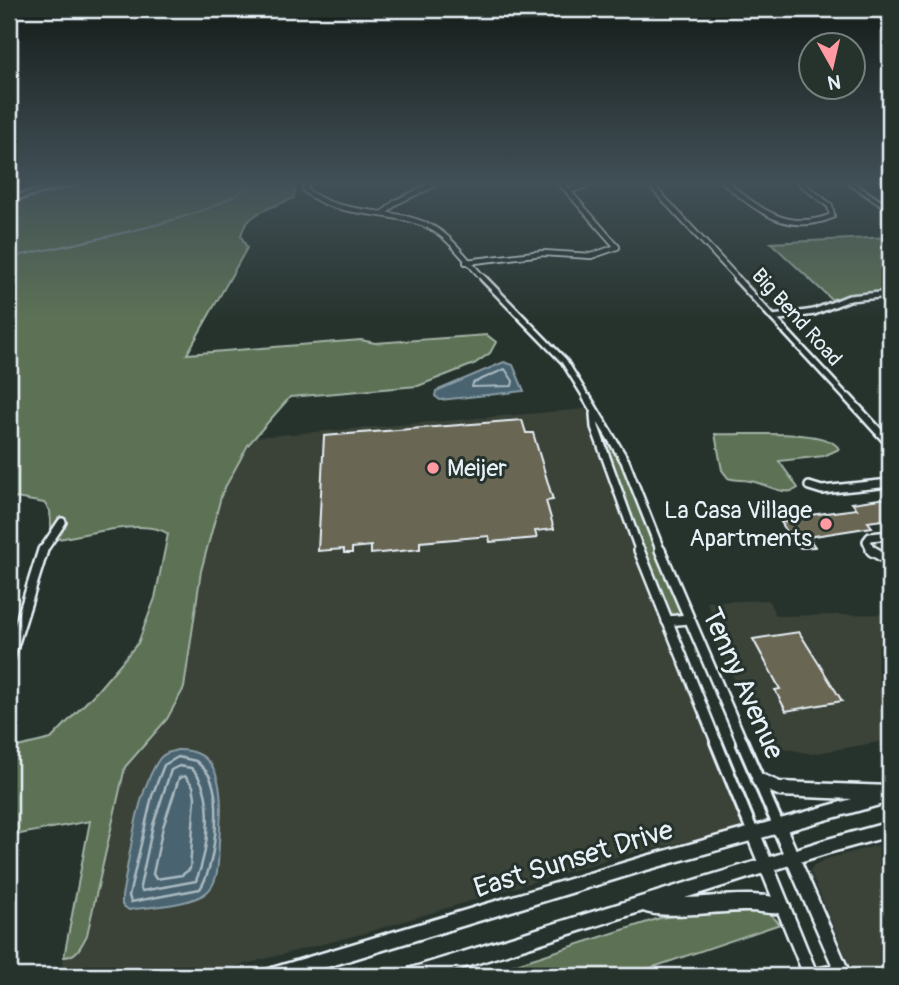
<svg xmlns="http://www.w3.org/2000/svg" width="899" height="985" viewBox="0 0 899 985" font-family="Pangolin,sans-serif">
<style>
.built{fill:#3a4238}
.green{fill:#5d7255;stroke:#a2b2a6;stroke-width:2}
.water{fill:#4a646f;stroke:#899ca6;stroke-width:2}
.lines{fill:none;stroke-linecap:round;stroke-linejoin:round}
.shore-far1{stroke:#a9b9c1;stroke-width:2}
.shore{stroke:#a9b9c1;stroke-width:2.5}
.stream{stroke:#899ca6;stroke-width:2}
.building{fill:#696652;stroke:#e8f1f8;stroke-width:2}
.minor-far4-casing{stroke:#e8f1f8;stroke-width:8}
.minor-far3-casing{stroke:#e8f1f8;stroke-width:10}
.minor-far2-casing{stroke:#e8f1f8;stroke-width:12}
.minor-far1-casing{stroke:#e8f1f8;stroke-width:14}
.minor-casing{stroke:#e8f1f8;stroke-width:16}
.tertiary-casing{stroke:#e8f1f8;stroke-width:5}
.secondary-casing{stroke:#e8f1f8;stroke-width:5}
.primary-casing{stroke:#e8f1f8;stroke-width:6}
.minor-far4{stroke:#26332d;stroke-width:4.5}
.minor-far3{stroke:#26332d;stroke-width:5}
.minor-far2{stroke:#26332d;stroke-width:7}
.minor-far1{stroke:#26332d;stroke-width:9}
.minor{stroke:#26332d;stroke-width:10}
.tertiary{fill:#26332d;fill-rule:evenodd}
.secondary{fill:#26332d;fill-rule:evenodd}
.primary{fill:#706e59;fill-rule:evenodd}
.poi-dot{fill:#ff9aa2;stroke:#26332d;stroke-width:2.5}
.labels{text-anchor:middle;stroke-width:6;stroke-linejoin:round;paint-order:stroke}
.far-street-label{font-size:21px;fill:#e8f1f8;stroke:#26332d}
.poi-label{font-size:24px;fill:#e8f1f8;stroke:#26332d;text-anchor:start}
.near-street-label{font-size:28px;fill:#e8f1f8;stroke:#26332d}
</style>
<rect width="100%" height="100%" fill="#26332d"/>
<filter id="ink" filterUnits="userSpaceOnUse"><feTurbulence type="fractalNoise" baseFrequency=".0143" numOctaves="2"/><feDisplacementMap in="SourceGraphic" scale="14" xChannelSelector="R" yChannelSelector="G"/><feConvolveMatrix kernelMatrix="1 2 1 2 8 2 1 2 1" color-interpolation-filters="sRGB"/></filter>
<g filter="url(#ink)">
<!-- built -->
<g class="built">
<polygon points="586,409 752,828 619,856 365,933 199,976 60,976 64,957 71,957 78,952 87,935 125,766 178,703 184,688 201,571 216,511 229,476 256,437"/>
<polygon points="768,600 776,616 890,614 890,740 812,754 779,747 764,736 703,619 713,617 707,602"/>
<polygon points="890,842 890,976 854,976 810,871 814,865 826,859"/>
</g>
<!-- green -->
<g class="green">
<path d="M77,183H289L295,190L294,198C275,207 245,212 241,236L247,248L187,354L361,340L375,343L487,335L496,342L490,353L474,364L418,386L290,397L248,445L222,493L201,571L184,688L167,719L125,767L87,935C81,946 77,957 64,957L90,821L9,836V749L51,739L97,691L138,643L155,598L168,534C146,517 81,536 52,540L50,511L44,503L16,498L9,500V200Z"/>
<polygon points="890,237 890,292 831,299 771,243"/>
<polygon points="593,414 616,443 689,619 667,621"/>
<path d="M715,434C740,436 827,427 839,449L824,456L779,461L798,488C785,498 765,483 750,481C743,479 736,481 728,478L722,470Z"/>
<polygon points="766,910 780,924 627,976 479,976 660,918 706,911"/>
</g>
<!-- water -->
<g class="water">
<polygon points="504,362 513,365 524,391 440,400 435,396 436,391"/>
<path d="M177,750C228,748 222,806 219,841C218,858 220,881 207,892C193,905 148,907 129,910L122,905V896C130,856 136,795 158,761C162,754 169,752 177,750Z"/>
</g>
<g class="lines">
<!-- shore-far1 -->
<polygon class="shore-far1" points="505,369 513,381 512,386 472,387 473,383"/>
<!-- shore -->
<g class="shore">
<path d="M178,757L196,761C201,766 207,771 210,777C222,803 215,866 200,889L131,902L129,896L152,796L164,765Z"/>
<path d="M179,766L191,768C217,791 208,852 196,881L142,891L140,887L153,825L171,770Z"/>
<polygon points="185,776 193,786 195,797 190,869 182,875 156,879 153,874 163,827 179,778"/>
</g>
<!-- stream -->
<path class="stream" d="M9,258C62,245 219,220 251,183"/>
</g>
<!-- building -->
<g class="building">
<polygon points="522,420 526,433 533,433 553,500 546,501 554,529 535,531 537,538 490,542 489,536 420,542 420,549 371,554 371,546 352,548 352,553 344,553 344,549 318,551 324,436"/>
<polygon points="886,498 890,503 890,519 868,522 872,527 808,537 815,547 801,548 795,545 781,522 789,521 786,518 857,509 852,503"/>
<polygon points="799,632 842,701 786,711 775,690 780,689 753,639"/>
</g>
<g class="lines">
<defs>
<g id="minor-far4">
<path d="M306,183L305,190C341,220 394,206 434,229C453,240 469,264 484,279"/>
<polyline points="649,183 738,279"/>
<path d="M726,183C758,211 789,234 832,216L830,206L801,183"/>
<polyline points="572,190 592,183"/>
<polyline points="383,214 396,202 437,183"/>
<polyline points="466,262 543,253 591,256 617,247 561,183"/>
</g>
<g id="minor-far3">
<polyline points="483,278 564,361 588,400"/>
<polyline points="736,278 849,400"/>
<polyline points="773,318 814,312 849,298 890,294"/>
</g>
<g id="minor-far2">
<polyline points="587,398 625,461 661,552"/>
<polyline points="848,398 890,444"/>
<polyline points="594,414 595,427 640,552"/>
<polyline points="809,486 822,490 890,483"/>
<polyline points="42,552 62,522"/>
<polyline points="872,552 867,541 870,537 890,535"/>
</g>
<g id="minor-far1">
<polyline points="639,550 717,744"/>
<polyline points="660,550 743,744"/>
<polyline points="871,550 890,561"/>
<polyline points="667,621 689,619"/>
<polyline points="9,659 43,550"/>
</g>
<g id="minor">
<polyline points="716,742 753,833"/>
<polyline points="742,742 778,825"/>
<polyline points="811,975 841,970"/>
</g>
<g id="tertiary">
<polygon points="778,818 783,820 851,976 837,976 771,825 773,820"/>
<polygon points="753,826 758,828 818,976 804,976 746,833 748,828"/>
</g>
<g id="secondary">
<polygon points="848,183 854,183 890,207 890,211"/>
<polygon points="759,773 780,782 890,786 890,802 643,871 298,976 264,976 266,970 272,968 643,857 852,799 780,796 754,785 752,780 754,775"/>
<path d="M890,822V836L828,853L685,898C714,897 761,890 787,901L790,906L787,911C777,916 761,911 749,911C724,910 663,920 643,911L437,976H403L405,970L411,968L828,839Z"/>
</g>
<polygon id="primary" points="67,183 78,183 9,201 9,197"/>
</defs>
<!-- minor-far4 casing -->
<use href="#minor-far4" class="minor-far4-casing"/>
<!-- minor-far3 casing -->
<use href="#minor-far3" class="minor-far3-casing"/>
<!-- minor-far2 casing -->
<use href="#minor-far2" class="minor-far2-casing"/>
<!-- minor-far1 casing -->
<use href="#minor-far1" class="minor-far1-casing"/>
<!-- minor casing -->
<use href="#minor" class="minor-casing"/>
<!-- tertiary casing -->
<use href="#tertiary" class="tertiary-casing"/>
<!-- secondary casing -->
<use href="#secondary" class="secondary-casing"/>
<!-- primary casing -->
<use href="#primary" class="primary-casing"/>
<!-- minor-far4 -->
<use href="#minor-far4" class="minor-far4"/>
<!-- minor-far3 -->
<use href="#minor-far3" class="minor-far3"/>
<!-- minor-far2 -->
<use href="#minor-far2" class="minor-far2"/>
<!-- minor-far1 -->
<use href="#minor-far1" class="minor-far1"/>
<!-- minor -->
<use href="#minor" class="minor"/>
<!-- tertiary -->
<use href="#tertiary" class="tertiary"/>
<!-- secondary -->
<use href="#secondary" class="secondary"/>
<!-- primary -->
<use href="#primary" class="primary"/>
</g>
</g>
<!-- sky -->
<linearGradient id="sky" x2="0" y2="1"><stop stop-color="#151c19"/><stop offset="0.57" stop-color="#415057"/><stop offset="1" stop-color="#415057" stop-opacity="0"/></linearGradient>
<rect width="899" height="321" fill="url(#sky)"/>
<!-- markers -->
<g class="poi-dot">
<circle cx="433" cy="468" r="7"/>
<circle cx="826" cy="524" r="7"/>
</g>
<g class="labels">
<!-- far-street labels -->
<g class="far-street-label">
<text transform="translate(797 317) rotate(48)" y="7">Big Bend Road</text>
</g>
<!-- poi labels -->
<g class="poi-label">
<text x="447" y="476">Meijer</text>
<text x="812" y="518" text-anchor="end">La Casa Village<tspan x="812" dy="28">Apartments</tspan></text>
</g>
<!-- near-street labels -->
<g class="near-street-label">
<text transform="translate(744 683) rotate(66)" y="10">Tenny Avenue</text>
<text transform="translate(573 858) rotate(-17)" y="10">East Sunset Drive</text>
</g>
</g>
<!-- margin -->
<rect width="899" height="985" fill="none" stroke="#26332d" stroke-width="35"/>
<rect x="18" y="18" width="864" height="950" fill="none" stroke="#e8f1f8" stroke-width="2.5" filter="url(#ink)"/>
<!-- north arrow -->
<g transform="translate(832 66) rotate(172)"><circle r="33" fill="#26332d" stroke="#747f7e" stroke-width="2"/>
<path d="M0-5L12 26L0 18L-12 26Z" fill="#ff9aa2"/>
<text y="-10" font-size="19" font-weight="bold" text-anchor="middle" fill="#e8f1f8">N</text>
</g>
</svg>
